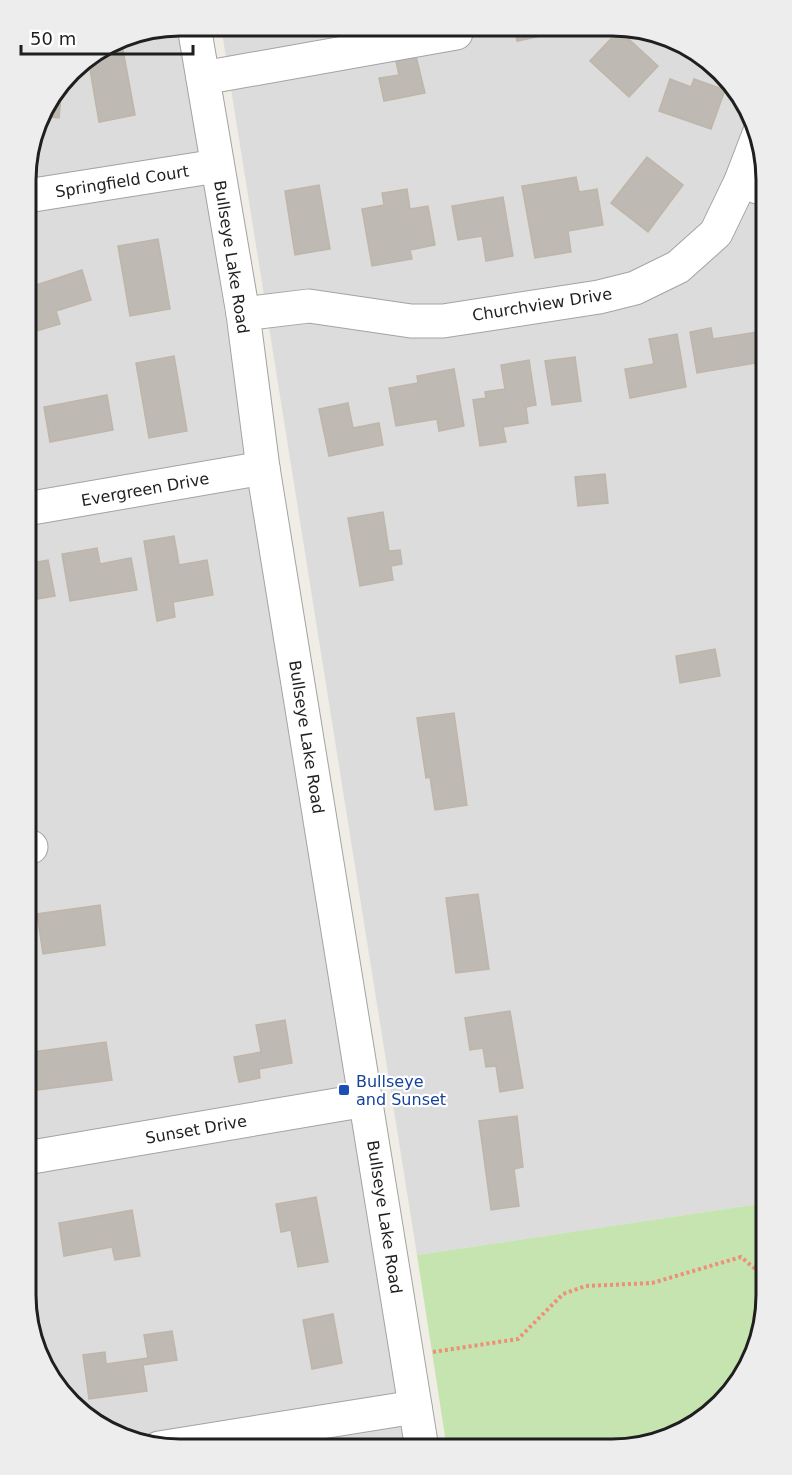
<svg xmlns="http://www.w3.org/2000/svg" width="792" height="1475" viewBox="0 0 792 1475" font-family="'DejaVu Sans',sans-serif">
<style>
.residential{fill:#dddcdc}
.grass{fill:#c5e4b0}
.building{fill:#bfb9b3;stroke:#bfb5a9;stroke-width:1.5}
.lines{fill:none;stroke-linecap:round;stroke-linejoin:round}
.minor-casing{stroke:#a3a3a3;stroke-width:35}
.path{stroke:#ee8f78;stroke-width:4;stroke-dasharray:3 3;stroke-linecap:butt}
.minor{stroke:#fff;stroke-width:33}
.transit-dot{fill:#1a4fb4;stroke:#fff;stroke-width:2}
.labels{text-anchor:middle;stroke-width:4.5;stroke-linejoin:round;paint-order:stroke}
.street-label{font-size:16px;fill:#1f1f1f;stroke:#fff}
.transit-label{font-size:16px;fill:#164399;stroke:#fff;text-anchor:start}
.rim{fill:none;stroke:#1f1f1f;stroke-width:3}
</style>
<rect width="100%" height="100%" fill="#efede6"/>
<!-- residential -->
<g class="residential">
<polygon points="180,26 233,366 410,1449 159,1448 86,1417 34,1345 26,1295 27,160 42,111 78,64 121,37"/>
<polygon points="221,26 642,28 714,64 758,130 766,180 766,1203 417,1255"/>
</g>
<!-- grass -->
<polygon class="grass" points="766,1203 766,1305 735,1389 662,1441 612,1449 447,1449 417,1255"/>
<!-- building -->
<g class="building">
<polygon points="515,28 536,28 537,37 517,41"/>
<polygon points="619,30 658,66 629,97 590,61"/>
<polygon points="121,39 135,115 99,122 88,58"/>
<polygon points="414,48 425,93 384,101 379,78 399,75 394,52"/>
<polygon points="670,79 691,87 694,79 725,90 711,129 659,111"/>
<polygon points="62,85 59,118 40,116 42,111"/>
<polygon points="647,157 683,185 648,232 611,203"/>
<polygon points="576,177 579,192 597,189 603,225 568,231 571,252 535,258 522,186"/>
<polygon points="319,185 330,249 295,255 285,191"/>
<polygon points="407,189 410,209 428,206 435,245 410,250 412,259 372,266 362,209 384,205 382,193"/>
<polygon points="503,197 513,256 486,261 482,236 458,240 452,206"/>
<polygon points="158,239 170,309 130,316 118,246"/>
<polygon points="766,252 766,286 760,253"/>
<polygon points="82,270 91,300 56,311 60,324 36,331 27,300 27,288"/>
<polygon points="711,328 713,339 757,332 762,362 697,373 690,332"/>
<polygon points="677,334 686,387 630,398 625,369 654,364 649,339"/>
<polygon points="174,356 187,431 149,438 136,363"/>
<polygon points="575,357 581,401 552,405 545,361"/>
<polygon points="529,360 536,405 526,407 528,423 503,427 506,442 480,446 473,400 486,398 485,392 505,389 501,365"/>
<polygon points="454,369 464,426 439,431 437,419 396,426 389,388 418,383 417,376"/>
<polygon points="107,395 113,430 50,442 44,407"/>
<polygon points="348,403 353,428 379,423 383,445 329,456 319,409"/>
<polygon points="605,474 608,503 578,506 575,477"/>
<polygon points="383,512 389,551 400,550 402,564 391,566 393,580 360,586 348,518"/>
<polygon points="174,536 179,565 207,560 213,595 173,602 175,617 157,621 144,541"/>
<polygon points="97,548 100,564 131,558 137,590 70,601 62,554"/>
<polygon points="48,560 55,596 26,601 26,564"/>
<polygon points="715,649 720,676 680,683 676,656"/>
<polygon points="454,713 467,805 435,810 430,777 426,778 417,718"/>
<polygon points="478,894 489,969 456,973 446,898"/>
<polygon points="100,905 105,945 43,954 37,914"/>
<polygon points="510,1011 523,1088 500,1092 496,1066 486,1067 483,1048 470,1050 465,1018"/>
<polygon points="285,1020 292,1063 259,1069 260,1078 239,1082 234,1057 261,1052 256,1025"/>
<polygon points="106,1042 112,1080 38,1090 33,1052"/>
<polygon points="517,1116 523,1167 514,1169 519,1206 491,1210 479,1121"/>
<polygon points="316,1197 328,1262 298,1267 291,1230 281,1232 276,1204"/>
<polygon points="132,1210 140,1256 115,1260 112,1247 64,1256 59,1223"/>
<polygon points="333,1314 342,1363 312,1369 303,1320"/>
<polygon points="172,1331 177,1360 143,1365 147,1391 89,1399 83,1355 105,1352 106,1364 148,1358 144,1335"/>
</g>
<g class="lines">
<defs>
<g id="minor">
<polyline points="194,26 243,314 263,468 422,1449"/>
<polyline points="203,78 456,33"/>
<polyline points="741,181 766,190"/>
<polyline points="27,196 217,166"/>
<polyline points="243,314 309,306 411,321 443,321 599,297 635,288 678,267 716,233 741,181 759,134"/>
<polyline points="26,509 263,468"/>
<polyline points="26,848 31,847"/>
<polyline points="26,1158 366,1100"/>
<polyline points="159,1448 415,1407"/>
</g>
</defs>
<!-- minor casing -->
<use href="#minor" class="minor-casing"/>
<!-- path -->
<polyline class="path" points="433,1352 518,1339 563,1294 586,1286 652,1283 741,1257 766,1278"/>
<!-- minor -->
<use href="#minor" class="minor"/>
</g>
<!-- markers -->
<rect class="transit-dot" x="338" y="1084" width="12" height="12" rx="3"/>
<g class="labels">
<!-- street labels -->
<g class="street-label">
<text transform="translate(122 181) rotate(-9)" y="6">Springfield Court</text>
<text transform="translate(232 257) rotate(81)" y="6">Bullseye Lake Road</text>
<text transform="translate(542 304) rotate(-9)" y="6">Churchview Drive</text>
<text transform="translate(145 489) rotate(-10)" y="6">Evergreen Drive</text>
<text transform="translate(307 737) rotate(81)" y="6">Bullseye Lake Road</text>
<text transform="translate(196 1129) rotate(-10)" y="6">Sunset Drive</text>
<text transform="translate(385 1217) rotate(81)" y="6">Bullseye Lake Road</text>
</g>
<!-- transit labels -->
<g class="transit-label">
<text x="356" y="1087">Bullseye<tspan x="356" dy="18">and Sunset</tspan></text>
</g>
</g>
<!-- crop -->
<path d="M0 0H792V1475H0ZM180 36H612A144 144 0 0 1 756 180V1295A144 144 0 0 1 612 1439H180A144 144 0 0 1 36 1295V180A144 144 0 0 1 180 36Z" fill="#ededed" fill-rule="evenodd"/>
<path class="rim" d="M180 36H612A144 144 0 0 1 756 180V1295A144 144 0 0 1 612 1439H180A144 144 0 0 1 36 1295V180A144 144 0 0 1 180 36Z"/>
<!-- scale -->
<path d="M21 45v9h172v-9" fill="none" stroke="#1f1f1f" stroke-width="3"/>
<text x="30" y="45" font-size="18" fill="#1f1f1f" stroke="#ffffff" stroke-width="4.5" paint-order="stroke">50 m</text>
</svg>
